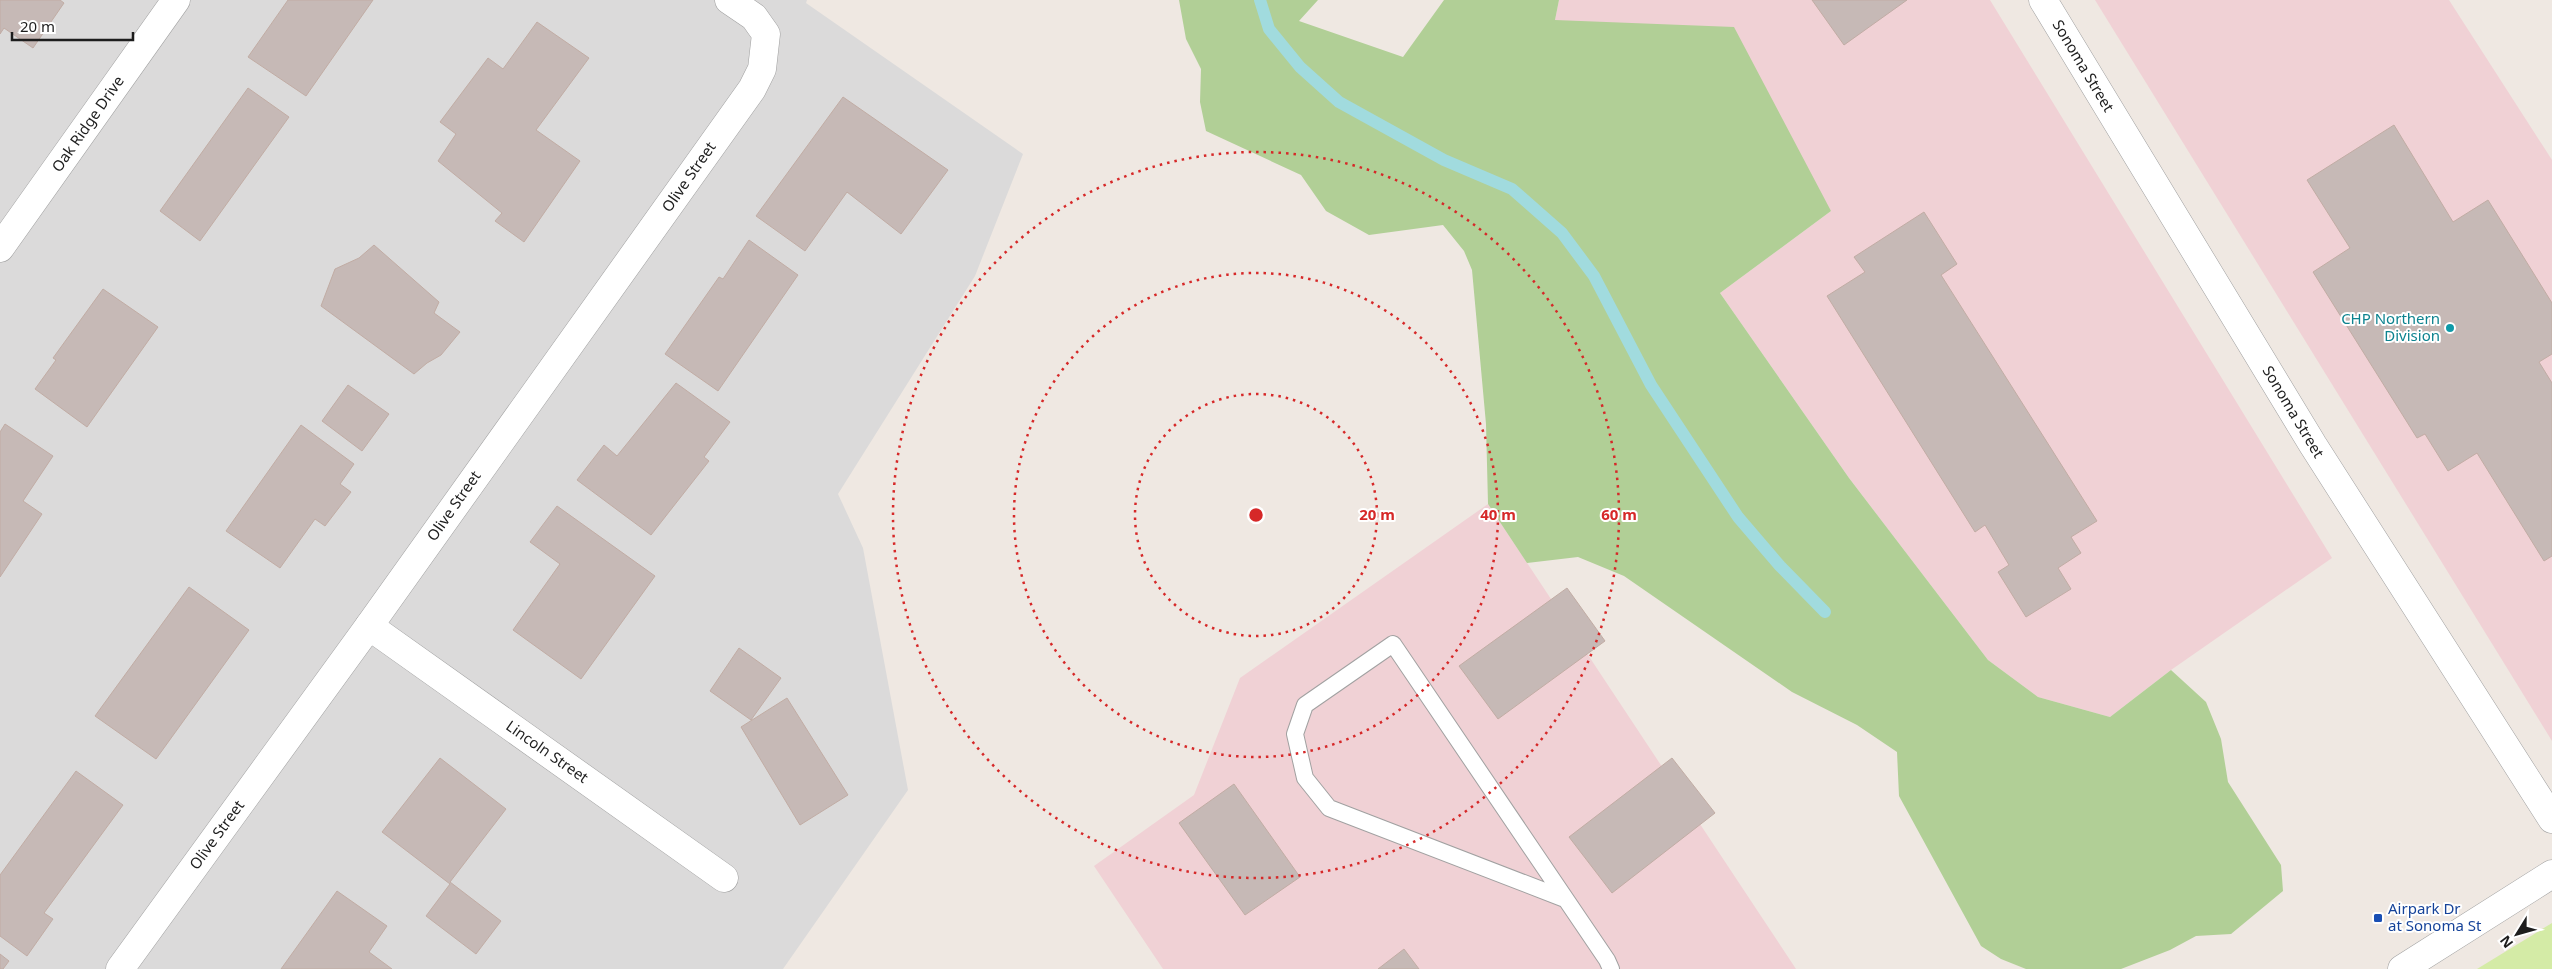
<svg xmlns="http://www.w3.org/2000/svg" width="2552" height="969" viewBox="0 0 2552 969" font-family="'Noto Sans',sans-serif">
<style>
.residential{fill:#dbdada}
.commercial{fill:#f0d1d5}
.grass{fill:#d4eba6}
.forest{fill:#b1cf96}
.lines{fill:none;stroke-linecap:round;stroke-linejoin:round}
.stream{stroke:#a1dbde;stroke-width:12}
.building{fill:#c6b9b6;stroke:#c1aca4}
.service-casing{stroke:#a1a1a1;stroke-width:18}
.minor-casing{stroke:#a1a1a1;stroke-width:29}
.tertiary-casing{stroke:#a1a1a1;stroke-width:29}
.service{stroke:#fff;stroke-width:16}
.minor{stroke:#fff;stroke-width:28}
.tertiary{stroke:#fff;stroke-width:28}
.ring{fill:none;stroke:#d62828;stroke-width:2.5;stroke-dasharray:2.5 5}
.culture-dot{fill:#0f9aa8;stroke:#fff;stroke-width:2}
.transit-dot{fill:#1a4fb4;stroke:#fff;stroke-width:2}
.labels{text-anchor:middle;stroke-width:4;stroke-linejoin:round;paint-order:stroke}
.street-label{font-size:15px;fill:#1d1d1d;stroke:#fff}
.culture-label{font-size:15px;fill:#0d838f;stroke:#fff;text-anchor:end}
.transit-label{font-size:15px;fill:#164399;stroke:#fff;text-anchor:start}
.centre{fill:#d62828;stroke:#fff;stroke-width:2.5}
.ring-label{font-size:15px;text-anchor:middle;font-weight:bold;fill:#d62828;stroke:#fff;stroke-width:4;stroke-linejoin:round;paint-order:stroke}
</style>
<rect width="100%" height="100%" fill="#efe8e2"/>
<!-- residential -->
<polygon class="residential" points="0,0 807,0 806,3 1023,154 975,276 838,494 863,548 908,790 783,969 0,969"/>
<!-- commercial -->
<g class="commercial">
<polygon points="1559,0 1990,0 2332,558 2171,670 2110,717 2038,697 1988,660 1849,478 1720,293 1831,211 1555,20"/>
<polygon points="2095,0 2449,0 2552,160 2552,741"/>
<polygon points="1488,504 1796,969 1163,969 1094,866 1194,795 1240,678"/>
</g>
<!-- grass -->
<polygon class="grass" points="2552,923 2552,969 2477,969"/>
<!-- forest -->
<polygon class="forest" points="1179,0 1318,0 1299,21 1403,57 1444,0 1559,0 1555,20 1734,27 1831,211 1720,293 1849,478 1988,660 2038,697 2110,717 2171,670 2206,702 2221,739 2228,782 2281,865 2283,891 2231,934 2196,936 2170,950 2121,969 2026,969 2001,959 1981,946 1899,796 1897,752 1857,725 1792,692 1624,576 1578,557 1527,563 1488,504 1486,424 1472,270 1464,251 1443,225 1369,235 1326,211 1301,175 1206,131 1200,102 1201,69 1186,39"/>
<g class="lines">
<!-- stream -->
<polyline class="stream" points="1260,0 1269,29 1300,67 1339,102 1444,160 1512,189 1562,233 1594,276 1651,385 1738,517 1780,566 1825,612"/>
</g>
<!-- building -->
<g class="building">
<polygon points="0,0 60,0 64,3 33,48 4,28 0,34"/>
<polygon points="288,0 373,0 306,96 248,57"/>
<polygon points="1812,0 1907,0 1844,45"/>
<polygon points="537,22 589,58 536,130 580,161 524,242 495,221 502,213 438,161 456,134 440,122 488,58 503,69"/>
<polygon points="248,88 289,117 200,241 160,211"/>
<polygon points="843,97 948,170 901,234 847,192 805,251 756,216"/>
<polygon points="2394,125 2453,222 2488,200 2552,303 2552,354 2539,362 2552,383 2552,556 2544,561 2477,453 2448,471 2425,434 2417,438 2313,272 2350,248 2307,180"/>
<polygon points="1924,212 1957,264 1941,275 2097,521 2071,537 2081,553 2058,568 2071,589 2026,617 1998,572 2009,565 1985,525 1975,532 1827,296 1865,272 1854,257"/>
<polygon points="749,240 798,275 718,391 665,354 719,277 723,279"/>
<polygon points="374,245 439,302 434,313 460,332 441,355 427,363 414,374 321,306 335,269 359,258"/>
<polygon points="103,289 158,327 87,427 35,389 56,360 53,358"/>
<polygon points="676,383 730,422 704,457 709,461 651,535 577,480 604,445 617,456"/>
<polygon points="348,385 389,414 362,451 322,421"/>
<polygon points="5,424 53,456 23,501 42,514 0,577 0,432"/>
<polygon points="301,425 354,464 340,484 351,492 325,526 315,519 280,568 226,531"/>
<polygon points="557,506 655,576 581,679 513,630 560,564 530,542"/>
<polygon points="189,587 249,630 156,759 95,716"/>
<polygon points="1567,588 1605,641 1498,719 1459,666"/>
<polygon points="739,648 781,678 751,720 710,691"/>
<polygon points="787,698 848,795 800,825 741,727"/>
<polygon points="440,758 506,809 450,882 501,921 476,954 426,916 450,884 382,832"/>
<polygon points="1672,758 1715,813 1612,893 1569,837"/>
<polygon points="76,771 123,805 44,913 53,919 27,956 0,936 0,875"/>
<polygon points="1234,784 1300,877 1245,915 1179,823"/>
<polygon points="337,891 387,926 369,952 392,969 281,969"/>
<polygon points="1404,949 1419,969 1378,969"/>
<polygon points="0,954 9,961 3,969 0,969"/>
</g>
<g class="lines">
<defs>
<polyline id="service" points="1565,899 1329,808 1305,778 1295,734 1305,705 1393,644 1607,960 1611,969"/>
<g id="minor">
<polyline points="2043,0 2313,445 2552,819"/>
<polyline points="0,248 176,0"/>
<polyline points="369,626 724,878"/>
<polyline points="120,969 369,626 752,89 762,69 766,34 754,17 729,0"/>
</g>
<polyline id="tertiary" points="2402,969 2552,874"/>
</defs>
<!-- service casing -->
<use href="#service" class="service-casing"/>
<!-- minor casing -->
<use href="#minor" class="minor-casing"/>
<!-- tertiary casing -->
<use href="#tertiary" class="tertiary-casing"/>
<!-- service -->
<use href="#service" class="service"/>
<!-- minor -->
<use href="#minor" class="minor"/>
<!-- tertiary -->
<use href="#tertiary" class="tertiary"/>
</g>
<!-- distance rings -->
<g class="ring">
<circle cx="1256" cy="515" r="121"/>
<circle cx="1256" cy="515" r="242"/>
<circle cx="1256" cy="515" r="363"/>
</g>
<!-- markers -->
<circle class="culture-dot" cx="2450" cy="328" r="5"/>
<rect class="transit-dot" x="2373" y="913" width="10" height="10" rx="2.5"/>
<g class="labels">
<!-- street labels -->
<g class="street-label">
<text transform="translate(2083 66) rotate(59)" y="5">Sonoma Street</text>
<text transform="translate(88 124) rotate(-55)" y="5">Oak Ridge Drive</text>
<text transform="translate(689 177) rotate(-55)" y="5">Olive Street</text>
<text transform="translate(2293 412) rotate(59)" y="5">Sonoma Street</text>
<text transform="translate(454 506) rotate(-55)" y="5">Olive Street</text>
<text transform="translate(547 752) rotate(35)" y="5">Lincoln Street</text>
<text transform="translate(217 835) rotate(-54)" y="5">Olive Street</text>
</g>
<!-- culture labels -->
<g class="culture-label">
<text x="2440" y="324">CHP Northern<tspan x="2440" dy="17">Division</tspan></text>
</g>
<!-- transit labels -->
<g class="transit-label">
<text x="2388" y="914">Airpark Dr<tspan x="2388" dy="17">at Sonoma St</tspan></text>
</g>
</g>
<circle cx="1256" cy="515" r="8" class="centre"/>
<g class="ring-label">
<text x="1377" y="520">20 m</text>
<text x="1498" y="520">40 m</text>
<text x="1619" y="520">60 m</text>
</g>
<!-- north arrow -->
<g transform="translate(2517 934) rotate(233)" stroke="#ffffff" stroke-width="4" paint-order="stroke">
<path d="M0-4L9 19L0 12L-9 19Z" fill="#1d1d1d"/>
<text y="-8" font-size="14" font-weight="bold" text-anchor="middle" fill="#1d1d1d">N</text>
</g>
<!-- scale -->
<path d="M12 32v8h121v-8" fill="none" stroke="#1d1d1d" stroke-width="2.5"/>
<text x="20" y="32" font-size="15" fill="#1d1d1d" stroke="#ffffff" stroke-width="4" paint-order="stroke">20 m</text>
</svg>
